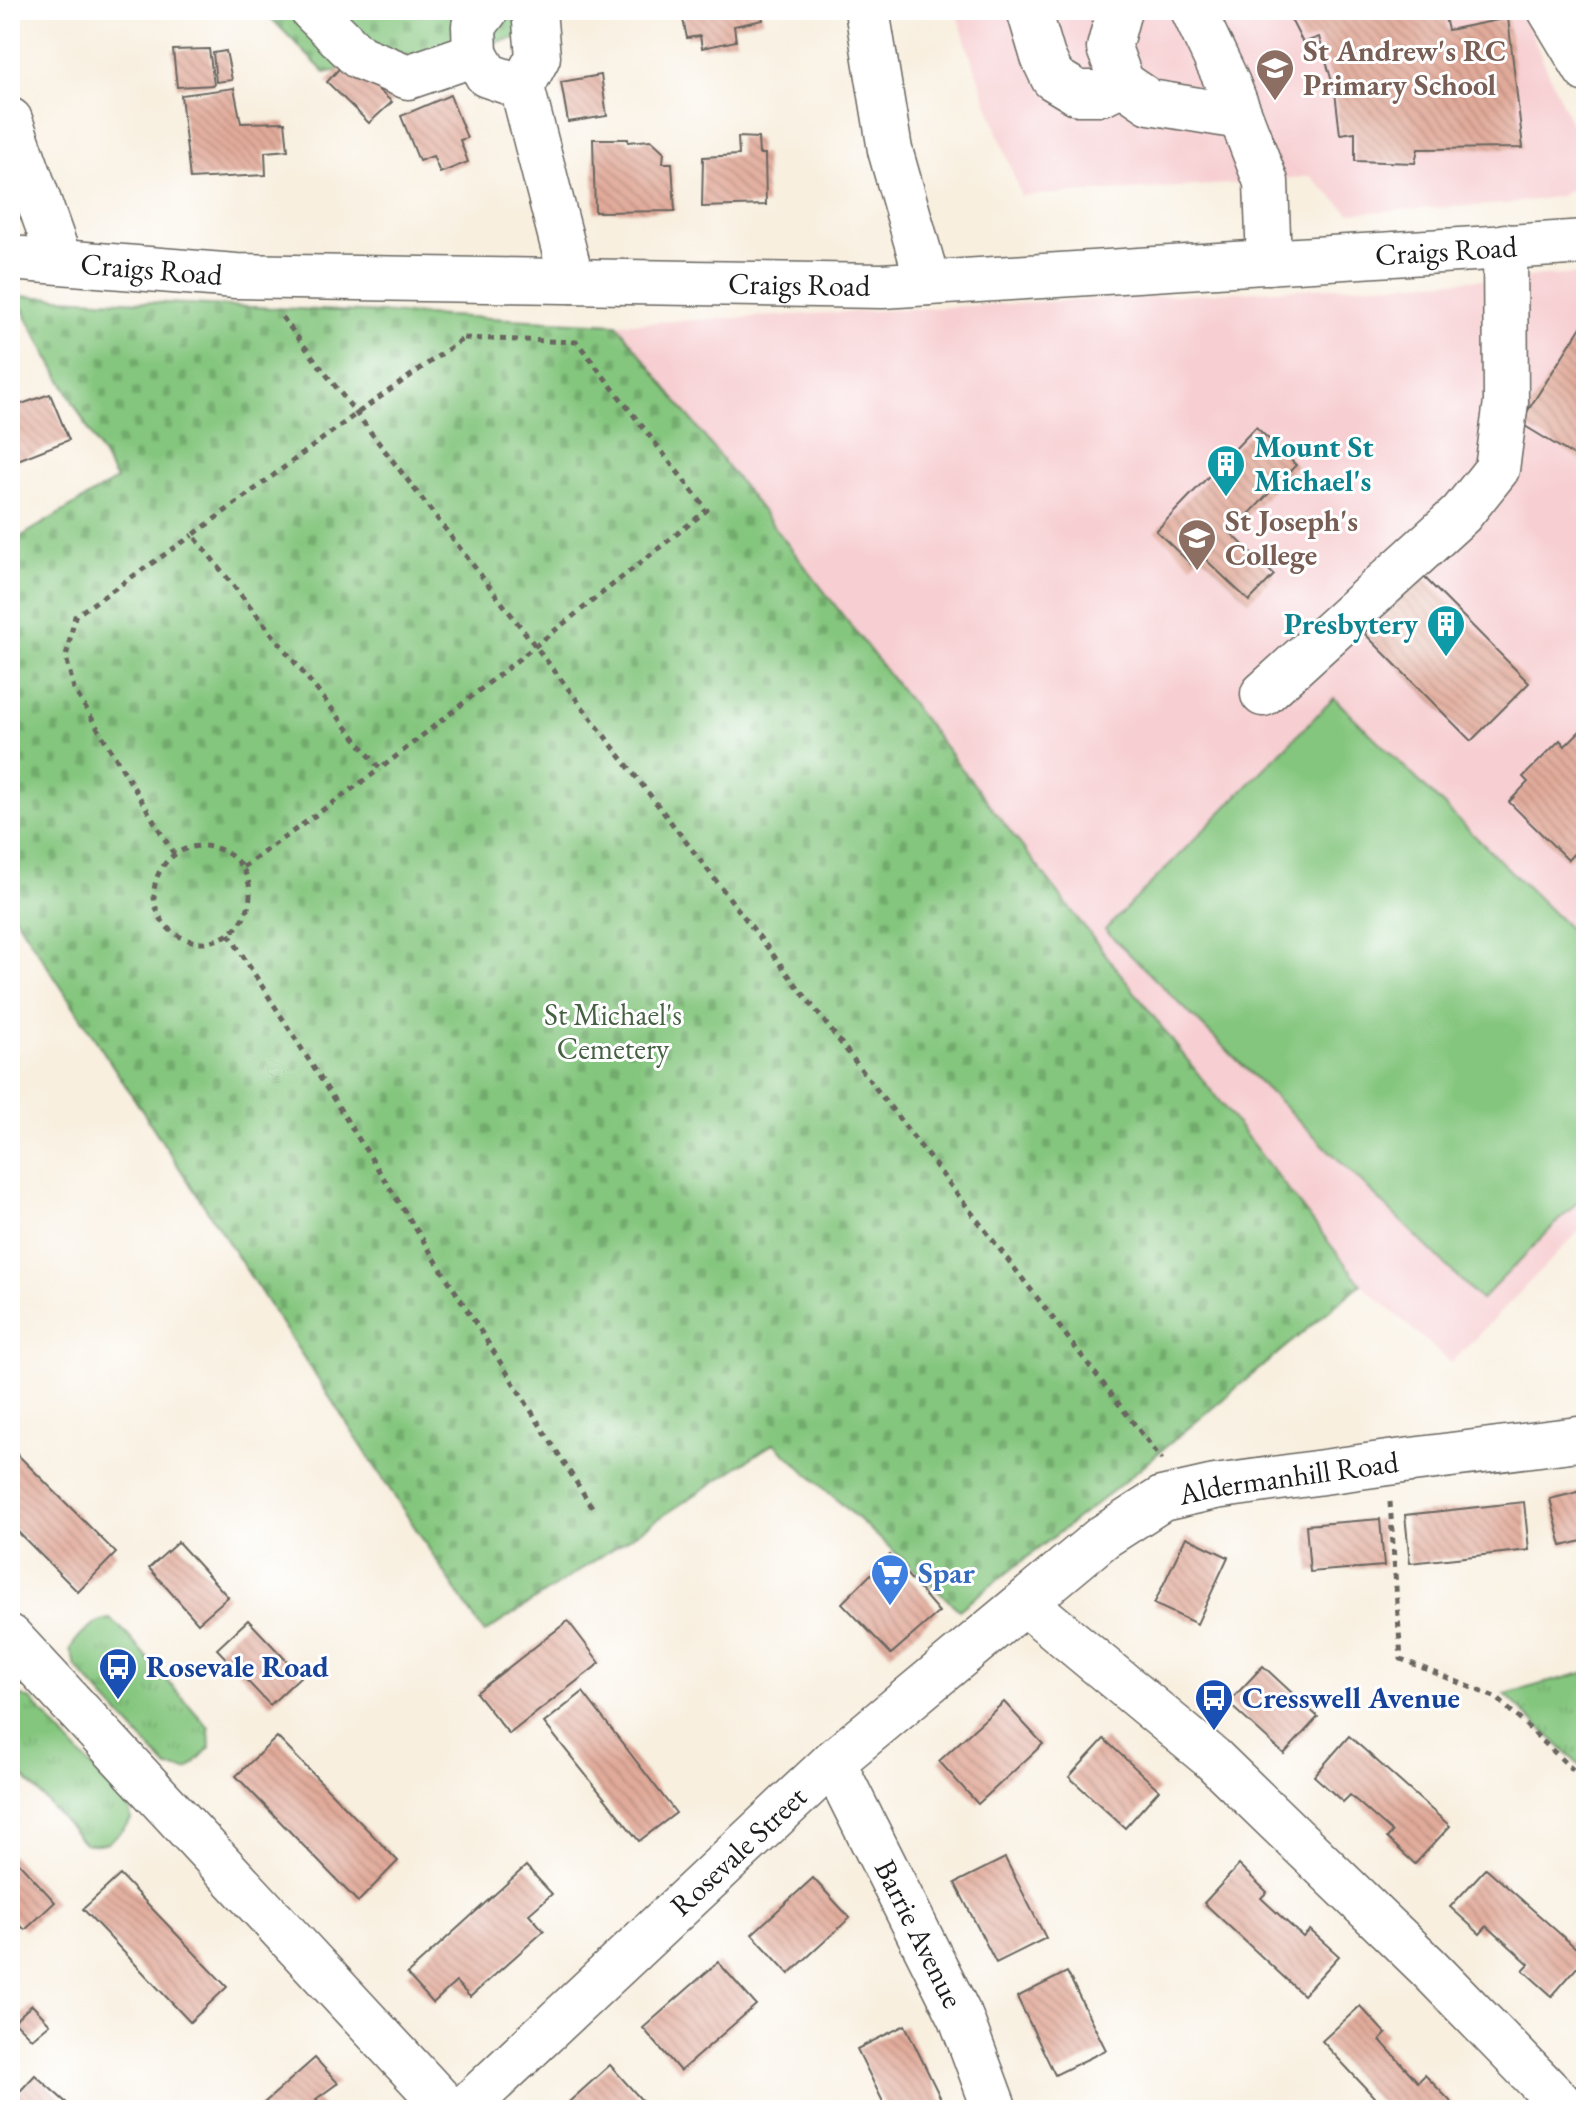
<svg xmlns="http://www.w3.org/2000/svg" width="1596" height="2120" viewBox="0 0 1596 2120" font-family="'EB Garamond',serif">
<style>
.built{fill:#f7cfd2}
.grass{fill:url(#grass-tufts);stroke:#50714d;stroke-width:2}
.cemetery{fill:url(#cemetery-stones);stroke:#50714d;stroke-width:2}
.pitch{fill:#84c67e;stroke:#50714d;stroke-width:2}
.building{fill:url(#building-back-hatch)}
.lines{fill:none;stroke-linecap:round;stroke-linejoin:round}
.minor-casing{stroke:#696660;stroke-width:47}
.path{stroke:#696660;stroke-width:5;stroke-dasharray:6 6;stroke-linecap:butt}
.minor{stroke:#fff;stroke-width:44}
.labels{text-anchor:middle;stroke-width:6;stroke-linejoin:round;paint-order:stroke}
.education-label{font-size:30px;font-weight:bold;fill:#785e54;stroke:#fff;text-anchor:start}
.street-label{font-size:30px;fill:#1c1c1c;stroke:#fff}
.culture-label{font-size:30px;font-weight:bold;fill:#0d838f;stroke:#fff;text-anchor:start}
.park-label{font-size:30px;fill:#466043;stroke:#fff}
.shop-label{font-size:30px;font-weight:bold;fill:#366cbe;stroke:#fff;text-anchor:start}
.transit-label{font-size:30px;font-weight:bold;fill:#164399;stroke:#fff;text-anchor:start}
</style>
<defs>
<pattern id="grass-tufts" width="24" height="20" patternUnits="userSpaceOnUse" patternTransform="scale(2)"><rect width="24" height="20" fill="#84c67e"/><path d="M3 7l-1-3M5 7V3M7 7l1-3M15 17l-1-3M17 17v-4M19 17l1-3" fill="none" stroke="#71aa6c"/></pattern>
<pattern id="cemetery-stones" width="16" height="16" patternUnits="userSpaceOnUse" patternTransform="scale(2)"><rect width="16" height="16" fill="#84c67e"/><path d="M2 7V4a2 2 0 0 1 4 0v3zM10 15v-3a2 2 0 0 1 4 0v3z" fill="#71aa6c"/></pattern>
<pattern id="building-back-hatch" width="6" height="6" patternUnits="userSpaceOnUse" patternTransform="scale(2)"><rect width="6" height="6" fill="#e1aa9a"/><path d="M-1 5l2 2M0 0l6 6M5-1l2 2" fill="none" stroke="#c09284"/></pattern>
</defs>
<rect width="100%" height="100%" fill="#fff"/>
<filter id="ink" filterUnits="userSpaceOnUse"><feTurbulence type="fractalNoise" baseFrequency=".0125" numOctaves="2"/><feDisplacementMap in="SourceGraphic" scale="16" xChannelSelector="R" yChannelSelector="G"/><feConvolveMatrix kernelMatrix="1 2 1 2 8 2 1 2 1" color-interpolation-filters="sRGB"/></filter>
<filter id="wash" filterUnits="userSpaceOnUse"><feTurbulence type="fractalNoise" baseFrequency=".006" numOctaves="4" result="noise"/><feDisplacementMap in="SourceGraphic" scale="32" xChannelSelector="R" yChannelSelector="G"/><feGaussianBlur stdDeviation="1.8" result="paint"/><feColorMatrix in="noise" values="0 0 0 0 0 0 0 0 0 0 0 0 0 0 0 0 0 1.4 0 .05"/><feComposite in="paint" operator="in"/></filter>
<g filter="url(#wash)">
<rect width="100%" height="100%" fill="#f8efdf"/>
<!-- built -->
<g class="built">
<polygon points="956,10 1521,10 1586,158 1586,177 1561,196 1507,204 1350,213 1310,176 1266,182 1021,196 967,46"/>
<polygon points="1586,274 1586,1224 1451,1363 1361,1284 617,324"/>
</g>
<!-- grass -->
<g class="grass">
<path d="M110,1619L121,1628L209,1728L210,1747L188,1770L168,1768L76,1667L70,1649C79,1635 93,1621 110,1619Z"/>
<polygon points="1586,1672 1586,1772 1505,1694"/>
<path d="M19,1695L31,1700L129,1809L131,1820C114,1838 110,1848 84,1843L10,1761V1699Z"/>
</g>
<!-- cemetery -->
<g class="cemetery">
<polygon points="263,10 524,10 523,37 325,73"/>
<polygon points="15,296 617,324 1361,1284 1114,1490 959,1610 774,1443 484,1633 10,909 10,543 116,480"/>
</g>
<!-- pitch -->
<polygon class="pitch" points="1334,698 1586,945 1586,1193 1481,1300 1105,930"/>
<g id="blocks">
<!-- building -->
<g class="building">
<polygon points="681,10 761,10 763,20 734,26 736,41 702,48 700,36 687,38"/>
<polygon points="1286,10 1443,10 1448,30 1508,18 1523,148 1418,149 1415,163 1355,161 1355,132 1340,134 1335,92 1319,37 1303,43"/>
<polygon points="209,49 214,85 177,87 173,50"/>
<polygon points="226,51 232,80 216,82 213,53"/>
<polygon points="346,61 392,102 369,123 327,82"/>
<polygon points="601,75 607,116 568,122 561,82"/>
<polygon points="234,88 241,123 285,122 288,150 265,152 266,175 190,179 181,95"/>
<polygon points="450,95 467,138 460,140 468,162 440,173 433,156 419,161 401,116"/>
<polygon points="738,137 758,138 759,154 765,154 766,205 702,207 703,157 739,155"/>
<polygon points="593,139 628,139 628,142 651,140 664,152 663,163 672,163 675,211 595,212"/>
<polygon points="1586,319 1586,463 1520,423"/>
<polygon points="50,394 69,440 10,463 10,408"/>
<polygon points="1256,427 1296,465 1231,533 1274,575 1249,601 1201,555 1192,565 1156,531"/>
<polygon points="1422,575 1529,683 1471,741 1364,633"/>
<polygon points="1586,725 1586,857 1578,849 1568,860 1509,802 1528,782 1523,777 1560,740 1565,746"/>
<polygon points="10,1447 116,1553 78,1592 10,1524"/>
<polygon points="1586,1490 1586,1540 1562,1546 1550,1499"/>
<polygon points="1524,1502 1529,1550 1410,1563 1405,1515"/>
<polygon points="1380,1519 1384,1566 1310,1572 1306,1525"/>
<polygon points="1186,1537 1228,1557 1197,1624 1154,1604"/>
<polygon points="178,1542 228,1597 198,1623 149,1568"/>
<polygon points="890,1555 939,1612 891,1654 842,1603"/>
<polygon points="248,1620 301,1676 270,1705 217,1649"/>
<polygon points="568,1621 600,1663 509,1734 476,1693"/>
<polygon points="1263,1666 1318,1717 1284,1754 1228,1703"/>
<polygon points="583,1692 676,1813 639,1841 544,1723"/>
<polygon points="1004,1702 1043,1744 978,1804 939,1761"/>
<polygon points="1349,1736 1450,1826 1415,1864 1387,1838 1392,1832 1350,1795 1343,1802 1314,1776"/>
<polygon points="277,1737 398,1861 358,1902 236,1776"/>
<polygon points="1104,1739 1159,1790 1125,1828 1069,1777"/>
<polygon points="10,1853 55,1902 25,1930 10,1914"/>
<polygon points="1005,1858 1046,1938 996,1963 955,1883"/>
<polygon points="1239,1865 1267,1892 1261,1898 1303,1937 1310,1930 1339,1956 1303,1995 1204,1903"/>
<polygon points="526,1866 552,1894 529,1914 544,1931 470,1997 456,1982 433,2003 407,1974"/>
<polygon points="1486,1868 1586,1957 1552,1996 1523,1970 1529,1964 1487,1926 1480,1934 1450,1907"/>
<polygon points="120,1875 227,1987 190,2022 83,1909"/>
<polygon points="813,1878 850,1918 789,1974 752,1934"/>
<polygon points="718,1962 756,2005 680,2071 643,2028"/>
<polygon points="1067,1972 1106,2050 1055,2075 1017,1997"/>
<polygon points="32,2005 50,2024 32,2039 14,2021"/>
<polygon points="1360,2006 1386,2034 1380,2040 1418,2082 1425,2075 1453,2104 1446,2110 1386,2110 1322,2041"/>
<polygon points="905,2025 943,2103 929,2110 887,2110 857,2049"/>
<polygon points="315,2058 338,2083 316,2099 327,2110 256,2110"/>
<polygon points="610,2065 646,2105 641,2110 560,2110"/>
<polygon points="35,2075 70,2106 67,2110 10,2110 10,2102"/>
</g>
</g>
</g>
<g filter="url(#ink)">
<use href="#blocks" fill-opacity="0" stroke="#696660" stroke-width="2"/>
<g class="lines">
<defs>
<g id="minor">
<polyline points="312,10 359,57 408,77 475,54 487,75 522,87"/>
<polyline points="534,10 538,57 522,87 572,281"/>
<polyline points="867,10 890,150 928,283"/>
<polyline points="1029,10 1043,57 1053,78 1078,93 1102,93 1122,83"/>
<polyline points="1119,10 1109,48 1122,83 1150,102 1240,117"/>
<polyline points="1193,10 1228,84 1266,182 1269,262"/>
<polyline points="1550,10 1586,70"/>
<polyline points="475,54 474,26 486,10"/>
<polyline points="10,120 60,261"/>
<path id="s1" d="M10,258L236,276L882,286L1586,242"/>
<polyline points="1263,694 1461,514 1497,469 1506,402 1505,246"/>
<polyline points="1025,1603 1212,1758 1428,1967 1567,2110"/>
<polyline points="10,1637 449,2110"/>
<path id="s2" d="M833,1762L961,2018L995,2110"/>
<path id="s3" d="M463,2110L833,1762L1103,1537L1162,1499L1215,1487L1388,1463L1586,1438"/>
</g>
</defs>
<!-- minor casing -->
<use href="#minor" class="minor-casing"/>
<!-- path -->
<g class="path">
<polyline points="282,317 1162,1460"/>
<polygon points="464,338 577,342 707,510 380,769 193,535 356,414"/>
<circle cx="202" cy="894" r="48"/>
<polyline points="174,854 74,689 66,657 75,616 193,535"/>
<polyline points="243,867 380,769"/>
<polyline points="229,934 592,1507"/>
<polyline points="1390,1502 1401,1659 1497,1698 1586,1782"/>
</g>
<!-- minor -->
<use href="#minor" class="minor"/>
</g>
</g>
<!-- icons -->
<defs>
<symbol id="school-pin" viewBox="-11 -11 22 30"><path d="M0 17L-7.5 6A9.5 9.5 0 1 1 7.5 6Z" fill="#8d6e63" stroke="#fff"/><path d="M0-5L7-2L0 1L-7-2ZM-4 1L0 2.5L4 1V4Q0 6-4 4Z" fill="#fff"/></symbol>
<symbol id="building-pin" viewBox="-11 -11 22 30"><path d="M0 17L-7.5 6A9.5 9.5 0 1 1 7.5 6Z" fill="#0f9aa8" stroke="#fff"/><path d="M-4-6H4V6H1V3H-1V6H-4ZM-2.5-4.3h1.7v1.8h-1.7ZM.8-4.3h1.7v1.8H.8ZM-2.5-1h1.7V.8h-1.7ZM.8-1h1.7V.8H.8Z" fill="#fff"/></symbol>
<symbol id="supermarket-pin" viewBox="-11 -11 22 30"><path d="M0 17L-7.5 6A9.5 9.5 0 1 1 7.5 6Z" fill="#3f7fe0" stroke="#fff"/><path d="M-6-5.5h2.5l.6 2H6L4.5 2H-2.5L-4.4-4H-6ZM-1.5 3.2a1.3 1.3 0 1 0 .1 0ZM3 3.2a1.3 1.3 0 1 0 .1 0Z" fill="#fff"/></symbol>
<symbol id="bus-pin" viewBox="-11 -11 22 30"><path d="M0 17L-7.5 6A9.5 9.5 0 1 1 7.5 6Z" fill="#1a4fb4" stroke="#fff"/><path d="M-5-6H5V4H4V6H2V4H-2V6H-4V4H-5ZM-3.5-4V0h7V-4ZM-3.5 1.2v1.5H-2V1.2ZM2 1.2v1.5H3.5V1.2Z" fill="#fff"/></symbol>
</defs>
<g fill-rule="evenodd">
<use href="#school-pin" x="1253" y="46" width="44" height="60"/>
<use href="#building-pin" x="1204" y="442" width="44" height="60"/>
<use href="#school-pin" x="1175" y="516" width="44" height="60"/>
<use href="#building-pin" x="1424" y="602" width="44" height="60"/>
<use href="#supermarket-pin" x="868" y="1551" width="44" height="60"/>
<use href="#bus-pin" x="96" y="1645" width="44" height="60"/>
<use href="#bus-pin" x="1192" y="1676" width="44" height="60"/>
</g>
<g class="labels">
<!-- education labels -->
<g class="education-label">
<text x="1303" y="61">St Andrew's RC<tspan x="1303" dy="34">Primary School</tspan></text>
<text x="1225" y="531">St Joseph's<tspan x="1225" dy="34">College</tspan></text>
</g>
<!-- street labels -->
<g class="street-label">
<text dy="10" stroke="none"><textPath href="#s1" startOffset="1438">Craigs Road</textPath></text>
<text dy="10" stroke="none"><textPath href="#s1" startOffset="142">Craigs Road</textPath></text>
<text dy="10" stroke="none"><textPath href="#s1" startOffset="790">Craigs Road</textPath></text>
<text dy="10" stroke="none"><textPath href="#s3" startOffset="1058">Aldermanhill Road</textPath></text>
<text dy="10" stroke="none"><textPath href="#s3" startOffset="378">Rosevale Street</textPath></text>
<text dy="10" stroke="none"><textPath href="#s2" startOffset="192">Barrie Avenue</textPath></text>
</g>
<!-- culture labels -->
<g class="culture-label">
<text x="1254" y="457">Mount St<tspan x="1254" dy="34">Michael's</tspan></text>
<text x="1418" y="634" text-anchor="end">Presbytery</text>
</g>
<!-- park labels -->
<g class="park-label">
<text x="613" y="1025">St Michael's<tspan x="613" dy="34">Cemetery</tspan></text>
</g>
<!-- shop labels -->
<g class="shop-label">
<text x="918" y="1583">Spar</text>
</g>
<!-- transit labels -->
<g class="transit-label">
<text x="146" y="1677">Rosevale Road</text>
<text x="1242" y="1708">Cresswell Avenue</text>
</g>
</g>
<!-- margin -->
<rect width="1596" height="2120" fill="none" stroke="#fff" stroke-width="40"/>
</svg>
